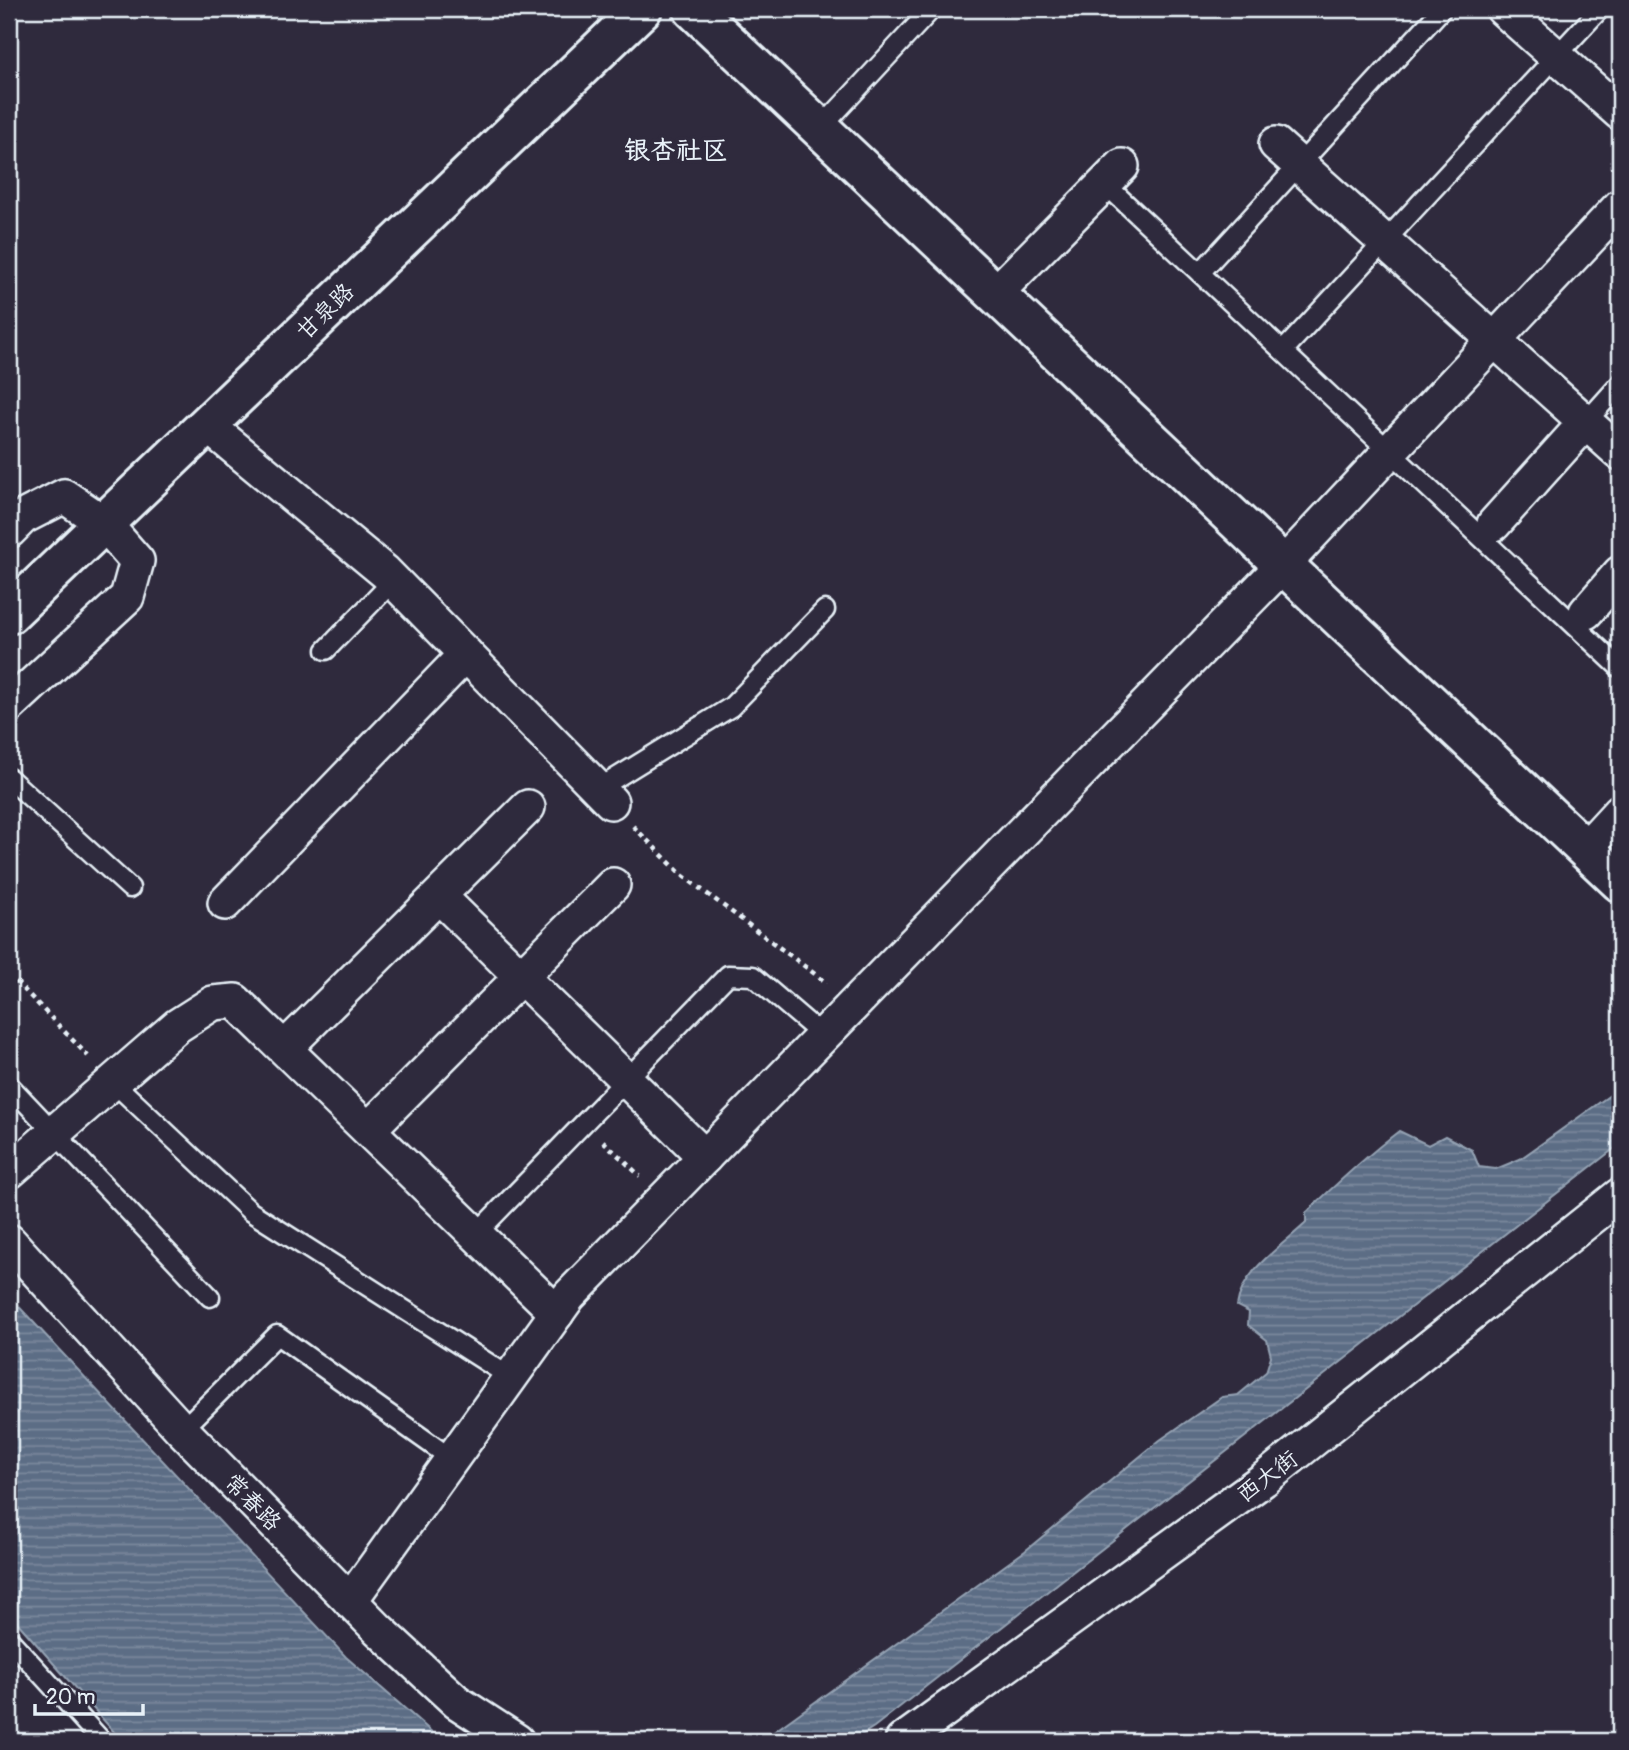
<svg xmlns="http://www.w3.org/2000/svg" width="1629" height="1750" viewBox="0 0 1629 1750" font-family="Pangolin,'LXGW WenKai TC',sans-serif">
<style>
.water{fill:url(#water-rules);stroke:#94a2b3;stroke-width:2}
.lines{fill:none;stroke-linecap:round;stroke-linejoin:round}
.service-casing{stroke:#e8f1f8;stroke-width:23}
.minor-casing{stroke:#e8f1f8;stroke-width:38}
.tertiary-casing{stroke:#e8f1f8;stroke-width:44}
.path{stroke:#e8f1f8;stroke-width:4.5;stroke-dasharray:5 5;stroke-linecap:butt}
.service{stroke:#2f2a3d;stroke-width:18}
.minor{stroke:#2f2a3d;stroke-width:33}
.tertiary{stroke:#2f2a3d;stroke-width:38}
.labels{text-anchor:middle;stroke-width:7;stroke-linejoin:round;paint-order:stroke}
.street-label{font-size:23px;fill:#e8f1f8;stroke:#2f2a3d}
.quarter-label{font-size:26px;font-weight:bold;fill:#e8f1f8;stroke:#2f2a3d}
</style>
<defs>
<pattern id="water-rules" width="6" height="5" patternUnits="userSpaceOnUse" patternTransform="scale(1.75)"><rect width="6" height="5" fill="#5c6d85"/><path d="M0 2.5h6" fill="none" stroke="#7b899d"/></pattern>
</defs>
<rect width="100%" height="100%" fill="#2f2a3d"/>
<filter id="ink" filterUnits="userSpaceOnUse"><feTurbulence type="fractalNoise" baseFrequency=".0143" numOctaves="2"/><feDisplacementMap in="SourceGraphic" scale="14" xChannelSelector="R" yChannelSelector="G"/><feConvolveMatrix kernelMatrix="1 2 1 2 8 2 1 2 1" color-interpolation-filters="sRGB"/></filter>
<g filter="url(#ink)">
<!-- water -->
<g class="water">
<path d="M1620,1088V1144L874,1727L852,1741H761L1025,1551L1160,1440L1222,1397L1238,1395L1266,1372L1271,1356L1267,1340L1248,1325L1249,1312L1237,1306C1242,1270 1281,1247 1306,1223V1213C1336,1184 1365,1157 1399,1131L1428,1145L1445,1136L1472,1150L1479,1167L1496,1169L1520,1159Z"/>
<polygon points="9,1296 346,1657 442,1741 122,1741 9,1613"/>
</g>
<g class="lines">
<defs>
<g id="service">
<polyline points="820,129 930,11 928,9"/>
<polyline points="1105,184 1620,668"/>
<polyline points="1200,273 1442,9"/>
<polyline points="1283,351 1600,9"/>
<polyline points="1585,423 1620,384"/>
<polyline points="326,650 394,580"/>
<polyline points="9,778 130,888"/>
<polyline points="598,789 731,707 825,610"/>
<polyline points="113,1082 251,1212 510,1377"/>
<polyline points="9,1085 210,1297"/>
<polyline points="476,1234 728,975 753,976 823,1036"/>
<polyline points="182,1430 277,1335 452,1459"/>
<polyline points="9,1639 102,1741"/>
</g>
<g id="minor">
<polyline points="1503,9 1620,113"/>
<polyline points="1276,144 1620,453"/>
<polyline points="995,294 1122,166"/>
<polyline points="207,425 385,572 611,802"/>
<polyline points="1494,524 1585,423"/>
<polyline points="9,531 23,517 64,496 104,523 137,561 127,597 9,706"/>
<polyline points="1586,612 1620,573"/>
<polyline points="1585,849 1620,811"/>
<polyline points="439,896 705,1157"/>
<polyline points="225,903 466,654"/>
<polyline points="285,1048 528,807"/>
<polyline points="369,1129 613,885"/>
<polyline points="9,1172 177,1026 213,1003 235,1001 557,1313"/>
<polyline points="9,1241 182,1430 378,1629 457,1702 517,1741"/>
<polyline points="350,1601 569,1296 1283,565 1620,206"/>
<polyline points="902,1741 1263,1480 1620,1195"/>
</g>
<g id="tertiary">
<polyline points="693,9 1620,882"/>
<polyline points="9,614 642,9"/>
</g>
</defs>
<!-- service casing -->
<use href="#service" class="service-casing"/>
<!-- minor casing -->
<use href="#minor" class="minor-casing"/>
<!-- tertiary casing -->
<use href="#tertiary" class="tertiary-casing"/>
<!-- path -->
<g class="path">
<polyline points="633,826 682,875 827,983"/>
<polyline points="9,974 88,1056"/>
<polyline points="603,1141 640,1176"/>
</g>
<!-- service -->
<use href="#service" class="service"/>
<!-- minor -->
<use href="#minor" class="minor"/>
<!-- tertiary -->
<use href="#tertiary" class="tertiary"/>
</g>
</g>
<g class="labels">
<!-- street labels -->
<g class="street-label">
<text transform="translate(325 311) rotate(-44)" y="8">甘泉路</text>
<text transform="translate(1267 1476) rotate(-37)" y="8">西大街</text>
<text transform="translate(253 1502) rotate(45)" y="8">常春路</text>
</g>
<!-- quarter labels -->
<g class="quarter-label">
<text x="676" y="159">银杏社区</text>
</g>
</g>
<!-- margin -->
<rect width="1629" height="1750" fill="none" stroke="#2f2a3d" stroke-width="35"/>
<rect x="18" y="18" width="1594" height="1715" fill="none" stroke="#e8f1f8" stroke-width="2.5" filter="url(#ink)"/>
<!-- scale -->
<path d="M35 1704v10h108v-10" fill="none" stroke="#e8f1f8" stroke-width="3.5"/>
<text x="46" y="1704" font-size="21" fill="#e8f1f8" stroke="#2f2a3d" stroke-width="5" paint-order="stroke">20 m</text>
</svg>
